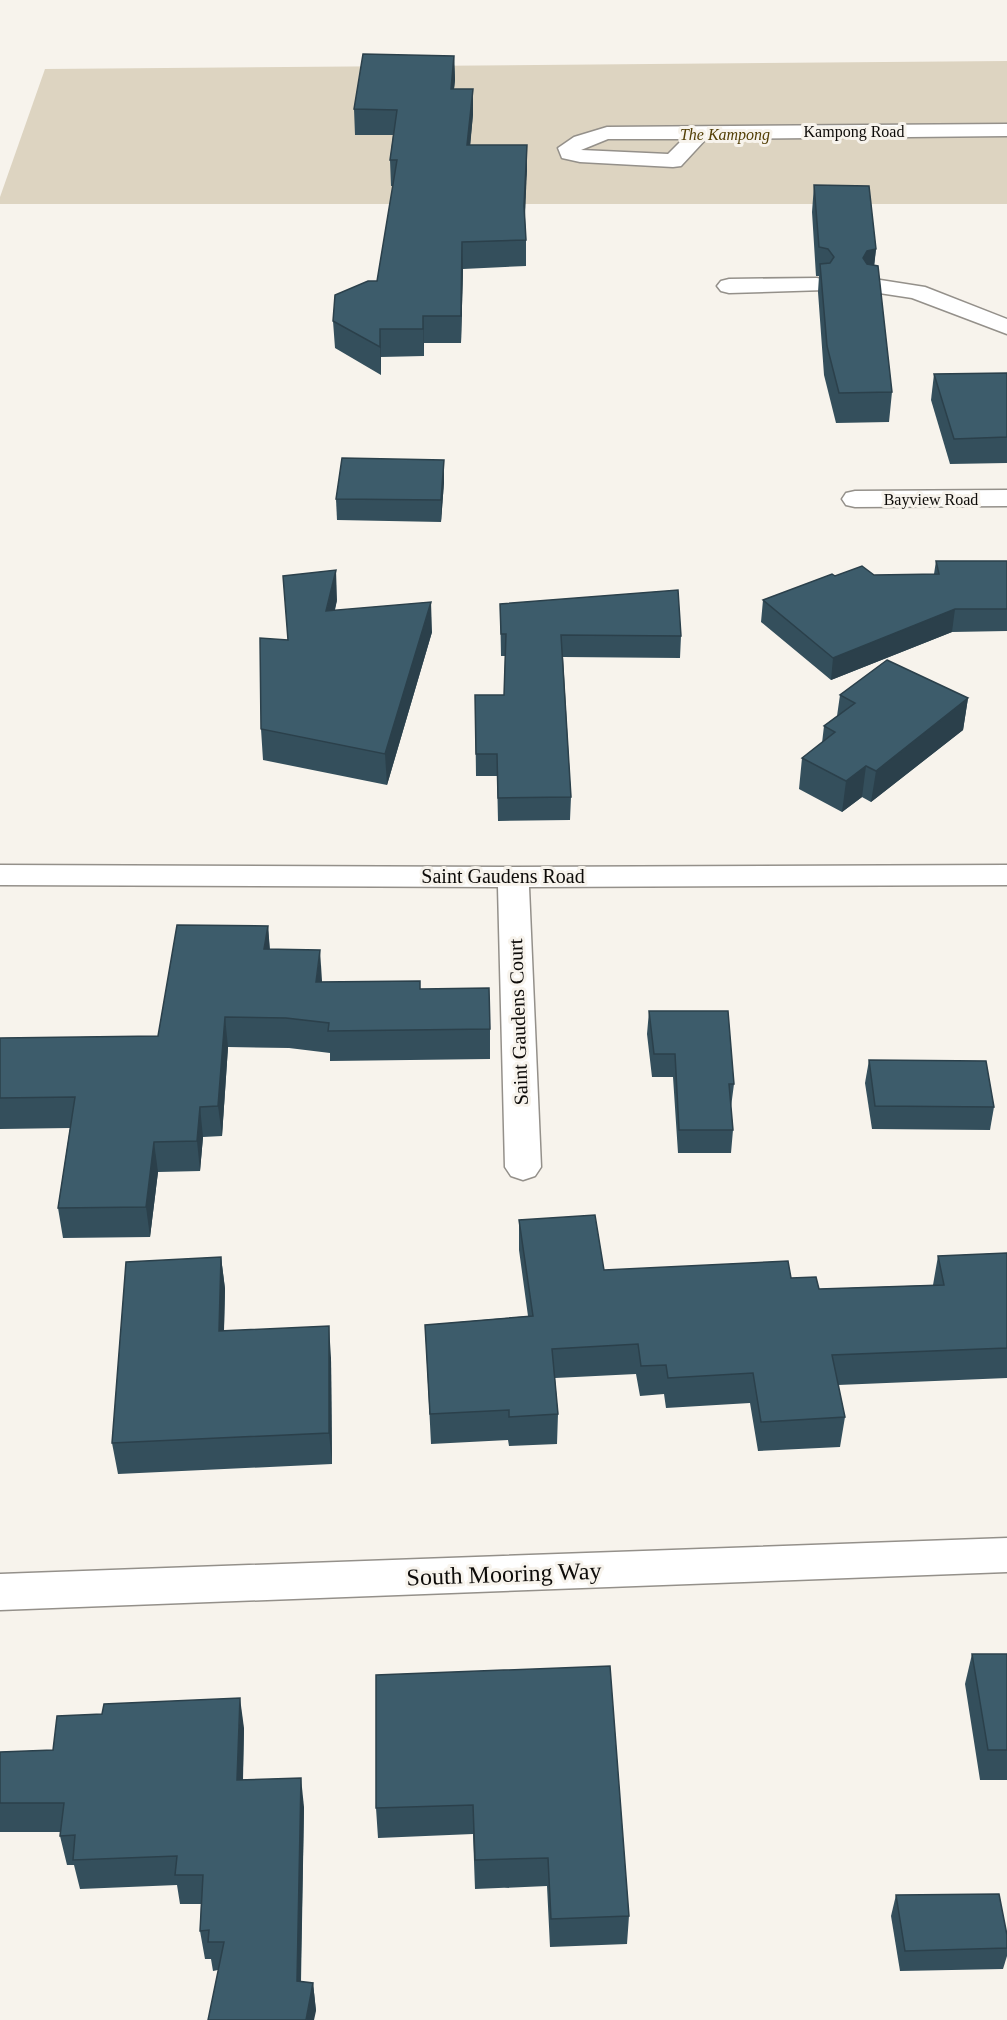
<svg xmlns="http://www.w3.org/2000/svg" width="1007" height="2020" viewBox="0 0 1007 2020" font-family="Georgia,serif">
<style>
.green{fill:#ddd4c1}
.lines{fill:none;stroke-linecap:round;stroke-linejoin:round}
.minor-casing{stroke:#94908a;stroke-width:3}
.minor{fill:#fff;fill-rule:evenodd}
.wall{fill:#344f5c}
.shaded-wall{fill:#2b404b}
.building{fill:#3d5c6b;stroke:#2b404b;stroke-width:1.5}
.labels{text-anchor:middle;stroke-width:6;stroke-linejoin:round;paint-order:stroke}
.far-street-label{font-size:16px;fill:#0d0b09;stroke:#f7f3ec}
.far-park-label{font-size:16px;font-style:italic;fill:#533f06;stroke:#f7f3ec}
.street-label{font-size:20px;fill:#0d0b09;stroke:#f7f3ec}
.near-street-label{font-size:24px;fill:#0d0b09;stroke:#f7f3ec}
</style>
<rect width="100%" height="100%" fill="#f7f3ec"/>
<!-- green -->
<polygon class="green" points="1007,61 1007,204 0,204 0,197 45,69"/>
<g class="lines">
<defs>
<g id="minor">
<path d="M1007,124V136L706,139L681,166L673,167L580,162L562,158L558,148L574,137L607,127ZM608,139H683L668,154L581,150Z"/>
<polygon points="817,278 825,280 829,285 825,290 729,293 721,291 717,286 721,281 729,279"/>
<polygon points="874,279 925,287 1007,319 1007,334 912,298 866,291 862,286 866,281"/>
<polygon points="1007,490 1007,506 855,507 846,505 842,499 846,493 855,491"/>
<polygon points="0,865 513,867 1007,865 1007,885 529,887 541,1167 535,1176 523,1180 511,1176 505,1167 498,887 0,885"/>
<polygon points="1007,1538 1007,1572 0,1610 0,1574"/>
</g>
</defs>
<!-- minor casing -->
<use href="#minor" class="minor-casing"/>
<!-- minor -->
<use href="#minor" class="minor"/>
</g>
<!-- wall -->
<g class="wall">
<polygon points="454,56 455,80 454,89 473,114 470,145 527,145 525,217 526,240 526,266 463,269 461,343 424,343 424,356 381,357 381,375 335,348 333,321 377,281 393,186 391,186 390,160 393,135 355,135 354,109"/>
<polygon points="814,185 876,249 874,265 892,392 889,422 836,423 824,375 818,292 819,276 816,276 812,212"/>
<polygon points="1007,373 1007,463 950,464 931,400 934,374"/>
<polygon points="444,482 441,522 337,520 336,499"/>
<polygon points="936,561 1007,561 1007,631 952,632 831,680 761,622 763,600 835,576 934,574"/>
<polygon points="337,600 335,610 432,632 387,785 263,760 261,729 288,640"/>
<polygon points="500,604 681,636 680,658 563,657 571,797 570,820 498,821 497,776 476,776 475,695 504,695 505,656 501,656"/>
<polygon points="840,695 968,698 963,730 871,802 862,797 842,812 799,789 802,758 822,743 824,726 837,716"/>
<polygon points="268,926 270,950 322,982 420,989 490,1029 490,1059 330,1061 330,1053 289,1048 228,1047 222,1136 203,1137 200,1171 158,1172 150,1237 63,1238 58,1208 70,1128 0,1129 0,1038 158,1036"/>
<polygon points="649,1011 734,1084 731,1107 733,1130 731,1153 678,1153 673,1077 652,1077 647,1034"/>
<polygon points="869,1060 994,1107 990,1130 872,1129 865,1083"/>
<polygon points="519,1220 604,1270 791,1278 819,1289 933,1285 938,1256 1007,1253 1007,1378 838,1385 845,1417 840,1447 758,1451 750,1403 666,1408 664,1394 640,1396 636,1374 555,1378 558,1414 557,1444 509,1446 508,1440 431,1444 425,1325 528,1316 519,1250"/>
<polygon points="221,1257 225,1289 224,1331 331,1358 332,1464 118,1474 112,1443"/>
<polygon points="972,1654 1007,1654 1007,1780 980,1780 965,1684"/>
<polygon points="376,1675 629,1916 627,1944 550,1947 547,1886 475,1889 473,1834 378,1838 376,1808"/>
<polygon points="244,1728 243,1780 304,1807 301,1982 313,1983 316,2011 218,1970 213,1971 211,1959 205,1959 200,1931 201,1904 180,1904 177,1885 80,1889 74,1865 67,1865 60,1836 60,1832 0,1832 0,1752 53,1750"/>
<polygon points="896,1895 1007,1935 1007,1956 1003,1969 900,1971 891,1916"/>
</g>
<!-- shaded-wall -->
<g class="shaded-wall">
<polygon points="454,56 455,80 451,114 451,89"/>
<polygon points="473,89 473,114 468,170 467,145"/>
<polygon points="527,145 527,171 524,232 524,206"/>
<polygon points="462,242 463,269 461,343 461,316"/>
<polygon points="876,249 873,277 863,258 867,251"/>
<polygon points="423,316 424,343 424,356 423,329"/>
<polygon points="380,329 381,357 381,375 380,347"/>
<polygon points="444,460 444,482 441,522 441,500"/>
<polygon points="336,570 337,600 327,640 326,611"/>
<polygon points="431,602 432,632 387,785 385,754"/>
<polygon points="955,609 952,632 831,680 833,658"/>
<polygon points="968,698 963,730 871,802 876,771"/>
<polygon points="866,766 862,797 842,812 846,781"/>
<polygon points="268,926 270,957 264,949"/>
<polygon points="320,950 322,981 318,1012 316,982"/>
<polygon points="225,1017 228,1047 222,1136 218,1106"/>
<polygon points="200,1107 203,1137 200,1171 197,1141"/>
<polygon points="154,1142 158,1172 150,1237 146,1207"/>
<polygon points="221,1257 225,1289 223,1363 219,1331"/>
<polygon points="329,1326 331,1358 332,1464 329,1433"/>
<polygon points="240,1698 244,1728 242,1809 237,1780"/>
<polygon points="301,1778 304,1807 300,2009 297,1981"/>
<polygon points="313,1983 316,2011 314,2020 306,2020"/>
</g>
<!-- building -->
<g class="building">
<polygon points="363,54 454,56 451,89 473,89 467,145 527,145 524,206 526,240 462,242 461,316 423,316 423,329 380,329 380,347 333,321 335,295 368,281 377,281 397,160 390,160 397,110 354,109"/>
<polygon points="814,185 869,186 876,249 867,251 863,258 867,264 878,266 892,392 839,393 827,346 820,264 830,263 834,257 828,249 819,247"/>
<polygon points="1007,373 1007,437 954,439 934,374"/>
<polygon points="342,458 444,460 441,500 336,499"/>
<polygon points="936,561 1007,561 1007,609 955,609 833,658 763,600 832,574 835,576 862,566 874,575 939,574"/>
<polygon points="336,570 326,611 431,602 385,754 261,729 260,638 288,640 283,576"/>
<polygon points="678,590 681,636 561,635 571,797 498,798 497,754 476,754 475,695 504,695 506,634 501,634 500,604"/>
<polygon points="887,660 968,698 876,771 866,766 846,781 802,758 835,732 824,726 855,703 840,695"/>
<polygon points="177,925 268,926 264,949 320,950 316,982 420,981 420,989 489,988 490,1029 328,1031 329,1023 286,1018 225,1017 218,1106 200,1107 197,1141 154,1142 146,1207 58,1208 75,1097 0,1098 0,1038 158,1036"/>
<polygon points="649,1011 728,1011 734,1084 729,1084 733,1130 679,1130 675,1054 654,1054"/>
<polygon points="869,1060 986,1061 994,1107 875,1106"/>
<polygon points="595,1215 604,1270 788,1261 791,1278 816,1277 819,1289 944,1285 938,1256 1007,1253 1007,1348 832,1355 845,1417 761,1422 753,1373 668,1378 666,1365 641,1366 638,1344 552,1349 558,1414 509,1417 509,1410 430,1414 425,1325 533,1316 519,1220"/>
<polygon points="221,1257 219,1331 329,1326 329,1433 112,1443 126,1262"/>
<polygon points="972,1654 1007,1654 1007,1750 988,1750"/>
<polygon points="610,1666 629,1916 551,1919 548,1858 475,1860 473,1805 376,1808 376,1675"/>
<polygon points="240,1698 237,1780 301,1778 297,1981 313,1983 306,2020 208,2020 224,1942 208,1942 209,1930 200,1931 203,1875 175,1875 177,1856 73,1860 75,1835 60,1836 64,1803 0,1803 0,1752 53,1750 57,1716 102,1714 104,1704"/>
<polygon points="999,1894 1007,1935 1007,1948 905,1951 896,1895"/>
</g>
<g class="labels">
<!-- far-street labels -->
<g class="far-street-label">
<text x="854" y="137">Kampong Road</text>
<text x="931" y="505">Bayview Road</text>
</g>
<!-- far-park labels -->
<g class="far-park-label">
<text x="725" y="140">The Kampong</text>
</g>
<!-- street labels -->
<g class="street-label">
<text x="503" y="883">Saint Gaudens Road</text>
<text transform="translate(518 1022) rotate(-92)" y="7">Saint Gaudens Court</text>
</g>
<!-- near-street labels -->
<g class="near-street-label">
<text transform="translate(504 1574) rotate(-2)" y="8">South Mooring Way</text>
</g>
</g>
</svg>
